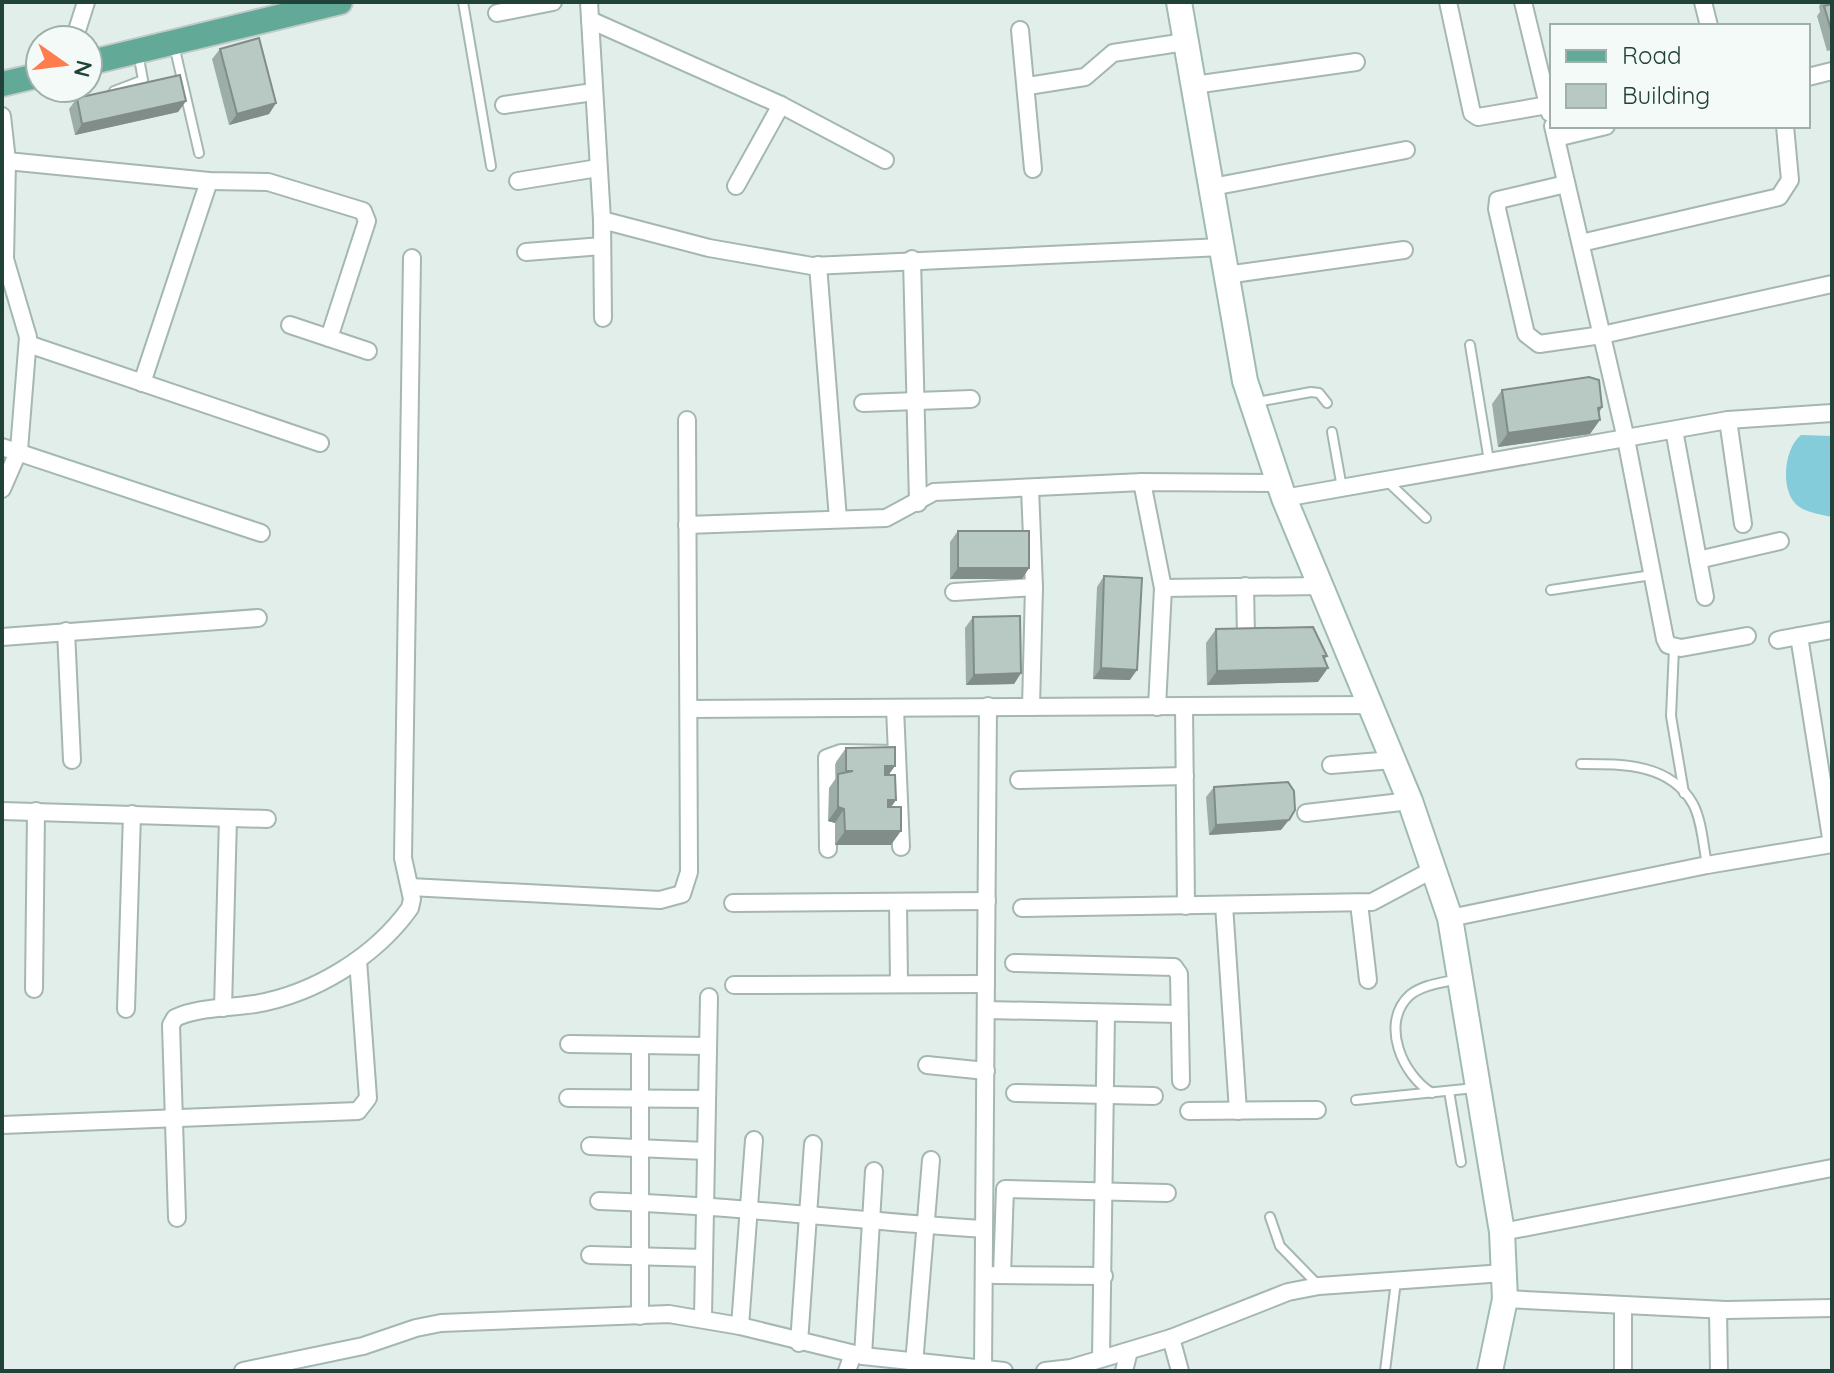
<svg xmlns="http://www.w3.org/2000/svg" width="1834" height="1373" viewBox="0 0 1834 1373" font-family="Quicksand,sans-serif">
<style>
.water{fill:#84ccd9}
.lines{fill:none;stroke-linecap:round;stroke-linejoin:round}
.lane-casing{stroke:#a4b7b1;stroke-width:12}
.street-casing{stroke:#a4b7b1;stroke-width:20}
.secondary-casing{stroke:#9fbbb2;stroke-width:28}
.primary-casing{stroke:#c1cac8;stroke-width:28}
.lane{stroke:#fff;stroke-width:8}
.street{stroke:#fff;stroke-width:16}
.secondary{stroke:#fff;stroke-width:24}
.primary{stroke:#62a997;stroke-width:24}
.wall{fill:#9dada7}
.shaded-wall{fill:#808d88}
.building{fill:#b7c9c2;stroke:#808d88;stroke-width:2}
</style>
<rect width="100%" height="100%" fill="#e2eee9"/>
<!-- water -->
<path class="water" d="M1801,435L1832,436V517C1823,515 1810,513 1801,508C1779,496 1783,449 1801,435Z"/>
<g class="lines">
<defs>
<g id="lane">
<polyline points="463,2 491,166"/>
<polyline points="174,45 199,153"/>
<polyline points="114,91 143,80 138,53"/>
<polyline points="1470,345 1489,461"/>
<polyline points="1257,402 1311,392 1319,393 1327,403"/>
<polyline points="1332,432 1342,488"/>
<polyline points="1386,480 1426,518"/>
<polyline points="1551,590 1652,575"/>
<polyline points="1674,648 1671,716 1684,793"/>
<path d="M1581,764C1621,764 1670,763 1693,804C1702,821 1703,845 1707,864"/>
<polyline points="1449,1091 1461,1162"/>
<path d="M1432,1093C1403,1076 1379,1023 1410,995C1424,984 1442,983 1458,979"/>
<polyline points="1356,1100 1475,1088"/>
<polyline points="1270,1217 1280,1246 1319,1286"/>
<polyline points="1385,1371 1396,1281"/>
</g>
<g id="street">
<polyline points="589,2 602,220 603,318"/>
<polyline points="1448,2 1472,113 1478,117 1548,105"/>
<polyline points="1523,2 1550,113"/>
<polyline points="1703,2 1709,26"/>
<polyline points="497,13 553,2"/>
<polyline points="590,20 781,105 885,160"/>
<polyline points="1020,30 1033,169"/>
<polyline points="74,40 86,2"/>
<polyline points="1808,77 1832,71"/>
<polyline points="1194,85 1356,62"/>
<polyline points="1028,86 1085,77 1113,53 1185,42"/>
<polyline points="504,105 593,92"/>
<polyline points="2,116 7,161 5,259 28,337 19,450 2,489"/>
<polyline points="1553,126 1626,439 1665,639 1668,645 1681,648 1747,636"/>
<polyline points="1556,138 1606,126"/>
<polyline points="7,161 209,181 268,182 363,211 367,221 329,338"/>
<polyline points="518,181 598,168"/>
<polyline points="1566,184 1498,200 1497,209 1526,334 1539,344 1602,335 1832,284"/>
<polyline points="736,186 781,105"/>
<polyline points="1212,187 1406,150"/>
<polyline points="602,220 709,248 812,266 1222,247"/>
<polyline points="1581,243 1779,197 1790,180 1785,126"/>
<polyline points="526,252 602,246"/>
<polyline points="912,259 918,503"/>
<polyline points="818,265 838,519"/>
<polyline points="1226,275 1404,250"/>
<polyline points="290,325 368,351"/>
<polyline points="28,344 320,443"/>
<polyline points="142,383 209,181"/>
<polyline points="863,403 971,399"/>
<polyline points="1728,420 1743,524"/>
<polyline points="1674,430 1705,597"/>
<polyline points="2,447 261,533"/>
<polyline points="1142,482 1163,588 1157,707"/>
<polyline points="1030,488 1034,587 1031,707"/>
<polyline points="1284,498 1728,420 1832,413"/>
<polyline points="687,525 886,518 934,492 1142,482 1278,483"/>
<polyline points="1698,560 1780,541"/>
<polyline points="1245,586 1246,637"/>
<polyline points="1163,588 1319,586"/>
<polyline points="954,592 1034,587"/>
<polyline points="66,631 72,760"/>
<polyline points="1799,636 1832,844"/>
<polyline points="2,637 258,618"/>
<polyline points="1778,640 1832,630"/>
<polyline points="1184,706 1186,906"/>
<polyline points="895,708 901,847"/>
<polyline points="689,709 1369,705"/>
<polyline points="1331,765 1393,760"/>
<polyline points="1019,780 1185,776"/>
<polyline points="2,811 267,819"/>
<polyline points="1306,813 1410,801"/>
<polyline points="828,849 827,758 841,753 897,754"/>
<polyline points="410,887 660,900 682,894 689,872 687,420"/>
<polyline points="898,902 899,984"/>
<polyline points="733,903 987,901"/>
<polyline points="1359,903 1368,980"/>
<polyline points="1224,905 1238,1111"/>
<polyline points="1022,908 1372,902 1432,870"/>
<polyline points="1450,918 1707,865 1832,844"/>
<polyline points="1014,963 1174,967 1179,974 1181,1081"/>
<polyline points="734,985 986,984"/>
<polyline points="34,989 36,811"/>
<polyline points="223,1008 228,818"/>
<polyline points="126,1009 132,814"/>
<polyline points="986,1010 1179,1014"/>
<polyline points="569,1044 708,1046"/>
<polyline points="927,1065 986,1071"/>
<polyline points="1015,1093 1154,1096"/>
<polyline points="568,1098 707,1099"/>
<polyline points="1189,1111 1317,1110"/>
<polyline points="2,1125 358,1111 368,1098 358,960"/>
<polyline points="590,1146 706,1151"/>
<path d="M599,1201C728,1205 856,1221 984,1229"/>
<path d="M177,1218L171,1025L175,1018C198,1007 229,1008 255,1004C314,994 375,957 410,908L412,899L403,858L412,258"/>
<polyline points="1502,1232 1832,1168"/>
<polyline points="590,1255 704,1258"/>
<polyline points="994,1275 1104,1276"/>
<polyline points="1002,1275 1005,1189 1167,1193"/>
<polyline points="1505,1299 1726,1310 1832,1308"/>
<polyline points="1623,1307 1623,1371"/>
<polyline points="1718,1310 1719,1371"/>
<polyline points="640,1316 640,1045"/>
<polyline points="703,1317 709,997"/>
<polyline points="740,1326 754,1140"/>
<polyline points="1171,1338 1180,1371"/>
<polyline points="799,1343 813,1144"/>
<polyline points="863,1356 874,1171"/>
<polyline points="1101,1358 1106,1013"/>
<polyline points="914,1364 931,1160"/>
<polyline points="243,1371 363,1346 416,1328 441,1323 669,1314 740,1326 863,1356 1004,1371"/>
<polyline points="847,1371 853,1354"/>
<polyline points="983,1371 988,706"/>
<polyline points="1045,1371 1071,1368 1171,1338 1288,1292 1319,1286 1504,1273"/>
<polyline points="1124,1371 1129,1351"/>
</g>
<polyline id="secondary" points="1179,2 1245,381 1284,498 1410,801 1450,918 1502,1232 1505,1299 1490,1371"/>
<g id="primary">
<polyline points="88,63 340,2"/>
<polyline points="2,84 40,75"/>
</g>
</defs>
<!-- lane casing -->
<use href="#lane" class="lane-casing"/>
<!-- street casing -->
<use href="#street" class="street-casing"/>
<!-- secondary casing -->
<use href="#secondary" class="secondary-casing"/>
<!-- primary casing -->
<use href="#primary" class="primary-casing"/>
<!-- lane -->
<use href="#lane" class="lane"/>
<!-- street -->
<use href="#street" class="street"/>
<!-- secondary -->
<use href="#secondary" class="secondary"/>
<!-- primary -->
<use href="#primary" class="primary"/>
</g>
<!-- wall -->
<g class="wall">
<polygon points="1822,2 1832,2 1832,50 1827,51 1817,16 1820,12 1819,6"/>
<polygon points="220,49 276,103 269,114 229,125 212,59"/>
<polygon points="77,98 186,101 178,112 75,135 69,109"/>
<polygon points="1502,390 1602,407 1599,413 1590,434 1498,447 1492,404"/>
<polygon points="958,531 1029,568 1022,579 950,579 950,542"/>
<polygon points="1104,576 1130,680 1093,679 1097,587"/>
<polygon points="973,617 1021,673 1014,684 966,685 965,628"/>
<polygon points="1216,629 1318,682 1207,685 1206,643"/>
<polygon points="846,748 889,775 896,800 891,807 891,845 835,845 835,823 828,821 829,788 836,778 836,762"/>
<polygon points="1214,787 1281,830 1209,835 1206,797"/>
</g>
<!-- shaded-wall -->
<g class="shaded-wall">
<polygon points="186,101 178,112 75,135 82,124"/>
<polygon points="276,103 269,114 229,125 237,114"/>
<polygon points="1602,407 1593,421 1600,420 1590,434 1498,447 1508,433"/>
<polygon points="958,568 1029,568 1022,579 950,579"/>
<polygon points="1323,656 1327,656 1318,668 1328,668 1318,682 1207,685 1217,671"/>
<polygon points="1101,668 1137,670 1130,680 1093,679"/>
<polygon points="1021,673 1014,684 966,685 974,675"/>
<polygon points="885,766 895,766 885,780"/>
<polygon points="888,800 896,800 886,814"/>
<polygon points="838,807 844,809 835,823 828,821"/>
<polygon points="1289,820 1281,830 1209,835 1216,825"/>
<polygon points="845,831 901,831 891,845 835,845"/>
</g>
<!-- building -->
<g class="building">
<polygon points="1832,4 1832,33 1824,6"/>
<polygon points="259,38 276,103 237,114 220,49"/>
<polygon points="180,75 186,101 82,124 77,98"/>
<polygon points="1589,377 1599,380 1602,407 1598,408 1600,420 1508,433 1502,390"/>
<rect x="958" y="531" width="71" height="37"/>
<polygon points="1104,576 1142,578 1137,670 1101,668"/>
<polygon points="1020,616 1021,673 974,675 973,617"/>
<polygon points="1313,627 1327,656 1323,656 1328,668 1217,671 1216,629"/>
<polygon points="895,747 895,766 885,766 885,775 895,775 896,800 888,800 888,807 901,807 901,831 845,831 844,809 838,807 838,774 853,771 846,771 846,748"/>
<polygon points="1288,782 1294,791 1295,810 1289,820 1216,825 1214,787"/>
</g>
<!-- border -->
<rect width="1834" height="1373" fill="none" stroke="#204239" stroke-width="8"/>
<!-- legend -->
<rect x="1550" y="24" width="260" height="104" fill="#f3faf7" stroke="#9fb0ab" stroke-width="2"/>
<rect x="1566" y="50" width="40" height="12" fill="#62a997" stroke="#9fb0ab" stroke-width="2"/>
<text x="1622" y="64" font-size="24" fill="#204239">Road</text>
<rect x="1566" y="84" width="40" height="24" fill="#b7c9c2" stroke="#9fb0ab" stroke-width="2"/>
<text x="1622" y="104" font-size="24" fill="#204239">Building</text>
<!-- north arrow -->
<g transform="translate(64 64) rotate(104)"><circle r="38" fill="#f3faf7" stroke="#9fb0ab" stroke-width="2"/>
<path d="M0-6L14 30L0 20L-14 30Z" fill="#ff7c4f"/>
<text y="-12" font-size="22" font-weight="bold" text-anchor="middle" fill="#204239">N</text>
</g>
</svg>
